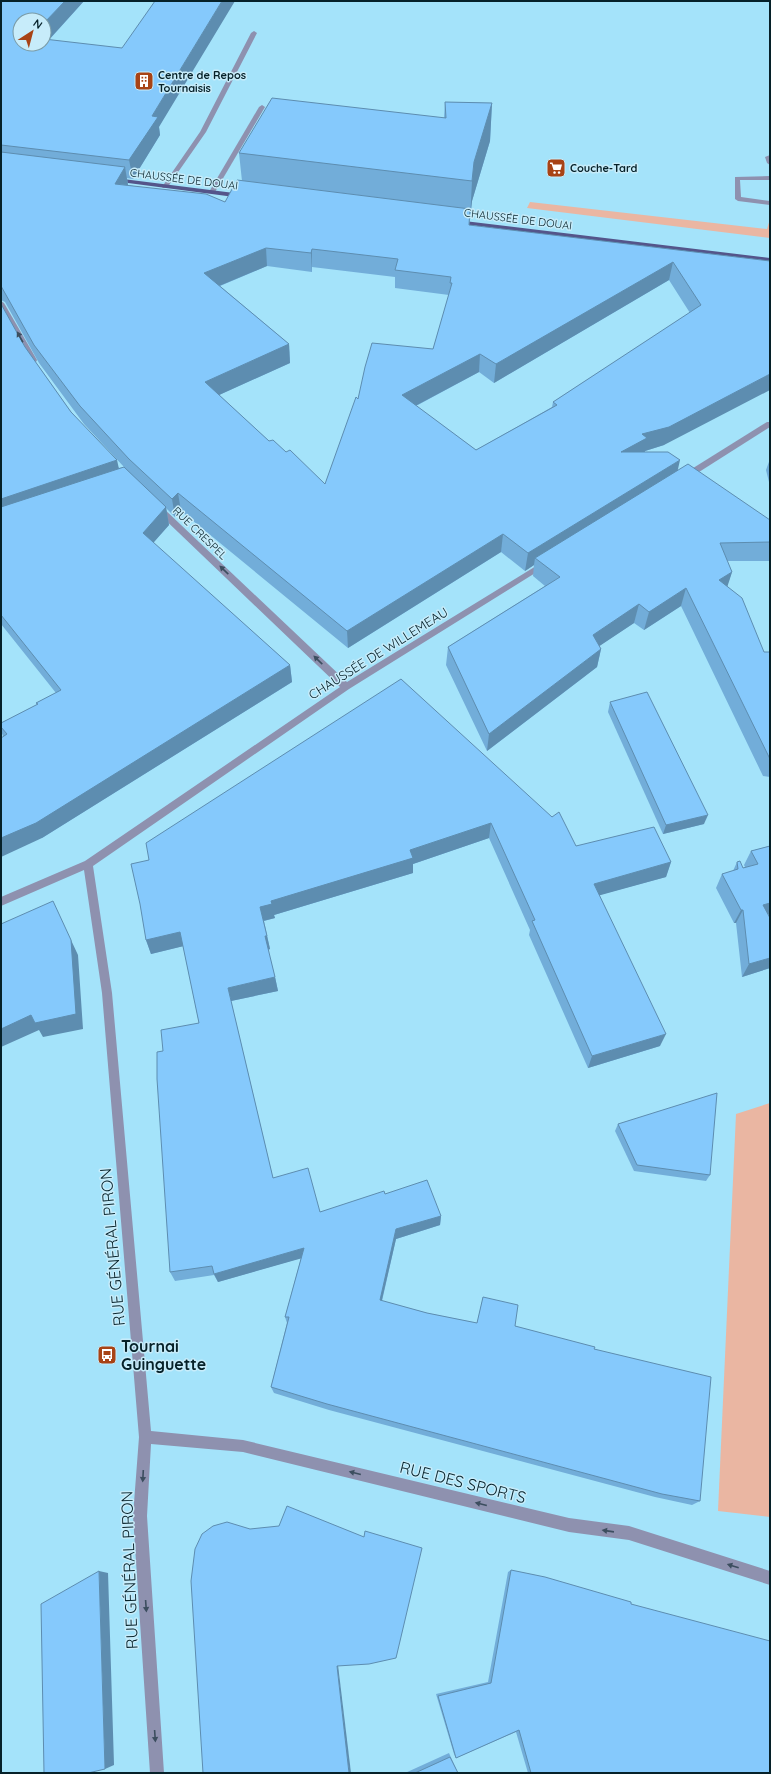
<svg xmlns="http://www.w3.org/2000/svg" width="771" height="1774" viewBox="0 0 771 1774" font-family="Quicksand,sans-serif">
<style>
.green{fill:#eab6a2}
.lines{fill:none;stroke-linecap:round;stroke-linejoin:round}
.minor{fill:#8e91af;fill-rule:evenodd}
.major{fill:#54558a;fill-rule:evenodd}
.wall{fill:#72add9;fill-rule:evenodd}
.shaded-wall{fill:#5d8db0}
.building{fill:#85c9fc;stroke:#5d8db0;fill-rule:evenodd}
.oneway{fill:#3c4e5f}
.labels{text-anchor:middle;stroke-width:3;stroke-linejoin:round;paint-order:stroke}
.far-poi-label{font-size:11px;font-weight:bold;fill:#062129;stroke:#c7ecfa;text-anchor:start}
.far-street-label{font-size:11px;fill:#062129;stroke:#c7ecfa}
.street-label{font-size:13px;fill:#062129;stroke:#c7ecfa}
.near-street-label{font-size:16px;fill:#062129;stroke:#c7ecfa}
.near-poi-label{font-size:16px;font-weight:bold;fill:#062129;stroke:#c7ecfa;text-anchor:start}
</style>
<rect width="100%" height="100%" fill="#a4e3fa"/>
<!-- green -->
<g class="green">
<polygon points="530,202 767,229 770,219 770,238 527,208"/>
<polygon points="770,1103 770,1517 718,1511 736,1114"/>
</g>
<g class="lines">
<!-- minor -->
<g class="minor">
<polygon points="254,31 257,33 206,132 167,188 163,188 162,187 200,132 251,33"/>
<polygon points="262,105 265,107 215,192 210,193 209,192 259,107"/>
<polygon points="770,155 770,165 767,163 765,157"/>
<polygon points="770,176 770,180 740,180 741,197 770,201 770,205 738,201 735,199 735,177"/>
<polygon points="1,301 4,303 37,360 36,362 33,362 29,360 1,309"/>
<polygon points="767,422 770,422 770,427 688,479 682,479 682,475"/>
<polygon points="158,505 161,506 347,682 541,563 547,563 548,565 349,689 93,866 112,993 151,1431 243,1440 569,1518 629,1526 770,1571 770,1585 629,1540 569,1532 243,1452 151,1444 147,1516 164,1773 150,1773 133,1516 139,1437 102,993 84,870 1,906 1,897 85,861 340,687 155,510 155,506"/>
</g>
<!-- major -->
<g class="major">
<polygon points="115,178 242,194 245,196 242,198 113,181 113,179"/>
<polygon points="456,220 770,258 770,262 454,223 453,222"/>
</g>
</g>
<!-- wall -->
<g class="wall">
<path d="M1,1H84L49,40L159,127L160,135L133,179L127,178L128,185L225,202L242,181L239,153L444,118L445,102L492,103L490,141L472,201L469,225L770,261L664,445L645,451L644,452L770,520V561H727L732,572L727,586L764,652H770V777L763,776L681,606L644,630L634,623L599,646L601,649L597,667L487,751L446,665L448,647L545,586L533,576L534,565L525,571L501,552L348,648L181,511L175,517L166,508L169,525L153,543L290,665L292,682L42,838L1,731V723L37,705L36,703L56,693L1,624V304L25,347L71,412L119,468L124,467L84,424L39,363L5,302L1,300ZM267,266L312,272V267L395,277V288L449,295L433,349L358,399L325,484L286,452L269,441L219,395L290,363L289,344L220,286ZM669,280L690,313L553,402L552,407L476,450L416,406L479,372L494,383Z"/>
<polygon points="770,459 770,486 766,470"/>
<polygon points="401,679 576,846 671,862 666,877 599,895 660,1046 588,1068 529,935 530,930 489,838 413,864 413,873 274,915 275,918 264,921 270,949 268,950 275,977 278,991 231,1001 273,1178 320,1212 385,1194 441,1216 440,1225 396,1239 382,1301 427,1313 477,1323 483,1297 515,1326 594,1349 700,1501 692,1505 655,1497 329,1410 274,1393 271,1387 287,1323 285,1317 301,1258 218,1282 214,1275 175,1281 170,1272 163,1051 199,1023 183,946 151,954 146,940 149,860"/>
<polygon points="610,702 704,824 663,834 608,712"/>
<polygon points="770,846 770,914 768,915 770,918 770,968 742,977 736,923 734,923 716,888 722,874 733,871 737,862 743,868 745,867 744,865 751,851"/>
<polygon points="618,1124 710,1175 706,1181 634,1171 615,1131"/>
<polygon points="511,1570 631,1604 770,1773 528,1773 516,1732 456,1758 454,1754 436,1694 488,1682 508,1572"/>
<polygon points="449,1753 458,1773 405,1773"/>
</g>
<!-- shaded-wall -->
<g class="shaded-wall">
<polygon points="65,1 84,1 35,55 44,44 44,23"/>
<polygon points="222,1 235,1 159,127 160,135 133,179 129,160 152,116"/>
<polygon points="492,103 490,141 472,201 470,220 472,181 474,162"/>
<polygon points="125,167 128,185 115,184"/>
<polygon points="266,248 267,266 207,291 204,273"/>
<polygon points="312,249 312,272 311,253"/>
<polygon points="673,262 669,280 494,383 496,364"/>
<polygon points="289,344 290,363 208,400 205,382"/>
<polygon points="480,354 479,372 402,413 402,395"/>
<polygon points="770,374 770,390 664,445 645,451 644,456 621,452 642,434"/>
<polygon points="117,460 121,478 1,518 1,499"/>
<polygon points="680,460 676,478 535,558 534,565 525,571 528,553"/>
<polygon points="178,493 181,511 175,517 172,499"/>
<polygon points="166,507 169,525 146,551 143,533"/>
<polygon points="503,534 501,552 348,648 347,631"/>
<polygon points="732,572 726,591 719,580"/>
<polygon points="686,588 681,606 644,630 649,612"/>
<polygon points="639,604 634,623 589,653 593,635"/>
<polygon points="601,649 597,667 487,751 489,734"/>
<polygon points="290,665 292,682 42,838 1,857 1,838"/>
<polygon points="708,815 704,824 663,834 666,825"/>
<polygon points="491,823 489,838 413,864 413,873 274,915 275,918 263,921 260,907 271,901 410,850"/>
<polygon points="671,862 666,877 590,898 594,884"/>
<polygon points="770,903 770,914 756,918 763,905"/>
<polygon points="741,910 743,910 736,923 734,923"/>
<polygon points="180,932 184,946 151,954 146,940"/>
<polygon points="265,936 267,936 270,949 267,950"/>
<polygon points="71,940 78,955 83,1029 43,1037 39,1030 1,1047 1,1029"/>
<polygon points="770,958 770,968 742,977 749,964"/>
<polygon points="275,977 278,991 231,1001 228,988"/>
<polygon points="666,1034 660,1046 588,1068 592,1056"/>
<polygon points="441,1216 440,1225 396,1239 380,1308 380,1300 396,1229"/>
<polygon points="304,1248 306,1257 218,1282 214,1274"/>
<polygon points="99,1571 108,1573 114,1765 105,1769"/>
<polygon points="338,1665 351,1773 349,1773 337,1666"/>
</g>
<!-- building -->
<g class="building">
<polygon points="1,1 65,1 44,23 44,20 20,20 20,44 44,44 44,39 122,48 155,1 222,1 152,116 158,117 129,160 1,145"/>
<polygon points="272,98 446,118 445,102 492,103 474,162 472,181 239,153"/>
<path d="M1,152L125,167L115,184L206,194L225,202L237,180L470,209L469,225L770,261V374L669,427L642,434L647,438L621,452H668L680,460L528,553L503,534L347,631L178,493L172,499L129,459L80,406L34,345L1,286ZM266,248L311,253L312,249L398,259L395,270L451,277L450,283H452L433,349L372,343L365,367L358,399L356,397L325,484L290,450L286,452L273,440L269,441L205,382L289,344L204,273ZM673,262L701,305L553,402L557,405L476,450L402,395L480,354L496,364Z"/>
<polygon points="1,304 25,347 71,412 117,460 1,499"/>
<polygon points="688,464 770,520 770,542 720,543 732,572 719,580 742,598 764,652 770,652 770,759 686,588 649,612 639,604 593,635 601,649 489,734 448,647 560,577 535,558"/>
<polygon points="124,467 166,507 143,533 290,665 36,823 1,838 1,738 7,734 1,727 1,723 38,704 36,703 61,690 1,615 1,507"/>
<polygon points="401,679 552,817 559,812 576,846 654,827 671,862 594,884 666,1034 592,1056 532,921 535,920 491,823 410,850 413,858 271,901 272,904 260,907 267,936 265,936 275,977 228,988 273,1178 308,1168 320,1212 384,1191 385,1194 427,1180 441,1216 396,1229 380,1300 427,1313 477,1323 483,1297 518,1305 515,1326 595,1347 594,1349 711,1377 700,1501 662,1494 327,1404 271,1387 289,1317 285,1317 304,1248 214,1274 212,1266 170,1272 157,1079 157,1052 163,1051 161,1030 199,1023 180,932 146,940 140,904 131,864 149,860 146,843"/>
<polygon points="647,692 708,815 666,825 610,702"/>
<polygon points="770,846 770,903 763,905 770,918 770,958 749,964 743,910 741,910 722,874 738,869 737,862 740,861 743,868 758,864 751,851"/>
<polygon points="53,901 71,940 76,1014 35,1023 31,1015 1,1029 1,924"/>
<polygon points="717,1093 710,1175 637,1165 618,1124"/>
<polygon points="287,1506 364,1537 365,1531 422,1548 396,1658 369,1664 337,1666 349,1773 203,1773 191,1581 195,1549 202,1534 213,1526 227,1522 250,1529 279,1526"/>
<polygon points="511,1570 545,1577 631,1602 631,1604 770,1641 770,1773 531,1773 519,1730 456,1758 438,1696 491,1683"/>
<polygon points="99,1571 105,1769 88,1773 44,1773 41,1604"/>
<polygon points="450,1757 458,1773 415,1773"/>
</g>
<!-- one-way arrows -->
<defs><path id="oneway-solid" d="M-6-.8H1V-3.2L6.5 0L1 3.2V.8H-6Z"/></defs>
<g class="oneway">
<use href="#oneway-solid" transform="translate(20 337) rotate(-119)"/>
<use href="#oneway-solid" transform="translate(224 570) rotate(-136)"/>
<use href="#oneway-solid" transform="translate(318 660) rotate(-136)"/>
<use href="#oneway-solid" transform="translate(355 1473) rotate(-166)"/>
<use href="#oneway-solid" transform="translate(143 1476) rotate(93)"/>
<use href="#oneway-solid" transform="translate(481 1504) rotate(-166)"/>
<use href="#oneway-solid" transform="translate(608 1531) rotate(-172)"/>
<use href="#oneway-solid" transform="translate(733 1566) rotate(-162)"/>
<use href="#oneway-solid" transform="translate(146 1606) rotate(86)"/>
<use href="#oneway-solid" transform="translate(155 1736) rotate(86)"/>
</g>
<!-- icons -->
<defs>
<symbol id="building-square" viewBox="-11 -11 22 22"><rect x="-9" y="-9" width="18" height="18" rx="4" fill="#a84315" stroke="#c7ecfa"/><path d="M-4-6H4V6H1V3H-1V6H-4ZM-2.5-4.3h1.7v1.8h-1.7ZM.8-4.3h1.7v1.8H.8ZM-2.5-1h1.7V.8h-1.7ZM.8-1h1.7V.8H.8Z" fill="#fff"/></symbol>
<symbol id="supermarket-square" viewBox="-11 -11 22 22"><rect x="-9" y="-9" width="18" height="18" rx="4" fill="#a84315" stroke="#c7ecfa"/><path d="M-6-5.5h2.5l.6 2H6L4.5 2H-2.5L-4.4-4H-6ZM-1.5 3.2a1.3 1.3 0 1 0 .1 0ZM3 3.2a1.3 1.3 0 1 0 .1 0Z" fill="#fff"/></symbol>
<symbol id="bus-square" viewBox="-11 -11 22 22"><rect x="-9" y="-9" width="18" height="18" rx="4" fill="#a84315" stroke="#c7ecfa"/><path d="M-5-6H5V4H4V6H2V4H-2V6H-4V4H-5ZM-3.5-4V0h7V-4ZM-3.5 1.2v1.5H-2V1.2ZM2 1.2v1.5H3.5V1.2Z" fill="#fff"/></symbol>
</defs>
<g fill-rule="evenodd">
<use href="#building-square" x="133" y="70" width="22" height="22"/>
<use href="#supermarket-square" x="545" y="157" width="22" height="22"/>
<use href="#bus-square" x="96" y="1344" width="22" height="22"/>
</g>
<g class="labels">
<!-- far-poi labels -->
<g class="far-poi-label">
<text x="158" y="79">Centre de Repos<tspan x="158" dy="13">Tournaisis</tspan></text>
<text x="570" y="172">Couche-Tard</text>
</g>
<!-- far-street labels -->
<g class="far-street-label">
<text transform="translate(184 179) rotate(7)" y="4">CHAUSSÉE DE DOUAI</text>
<text transform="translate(518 219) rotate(7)" y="4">CHAUSSÉE DE DOUAI</text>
<text transform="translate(200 533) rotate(44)" y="4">RUE CRESPEL</text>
</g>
<!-- street labels -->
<g class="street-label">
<text transform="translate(378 653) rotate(-32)" y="5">CHAUSSÉE DE WILLEMEAU</text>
</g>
<!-- near-street labels -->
<g class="near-street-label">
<text transform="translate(112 1247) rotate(-95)" y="6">RUE GÉNÉRAL PIRON</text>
<text transform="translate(463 1482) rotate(14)" y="6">RUE DES SPORTS</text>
<text transform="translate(129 1570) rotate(-92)" y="6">RUE GÉNÉRAL PIRON</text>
</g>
<!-- near-poi labels -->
<g class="near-poi-label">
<text x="121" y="1352">Tournai<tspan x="121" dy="18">Guinguette</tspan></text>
</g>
</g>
<!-- border -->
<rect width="771" height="1774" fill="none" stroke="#062129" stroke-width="4"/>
<!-- north arrow -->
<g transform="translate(32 32) rotate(36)"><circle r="19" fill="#c7ecfa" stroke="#7a9ba6"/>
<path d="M0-3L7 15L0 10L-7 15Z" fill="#a84315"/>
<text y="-6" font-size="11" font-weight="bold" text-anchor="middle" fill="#062129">N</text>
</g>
</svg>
